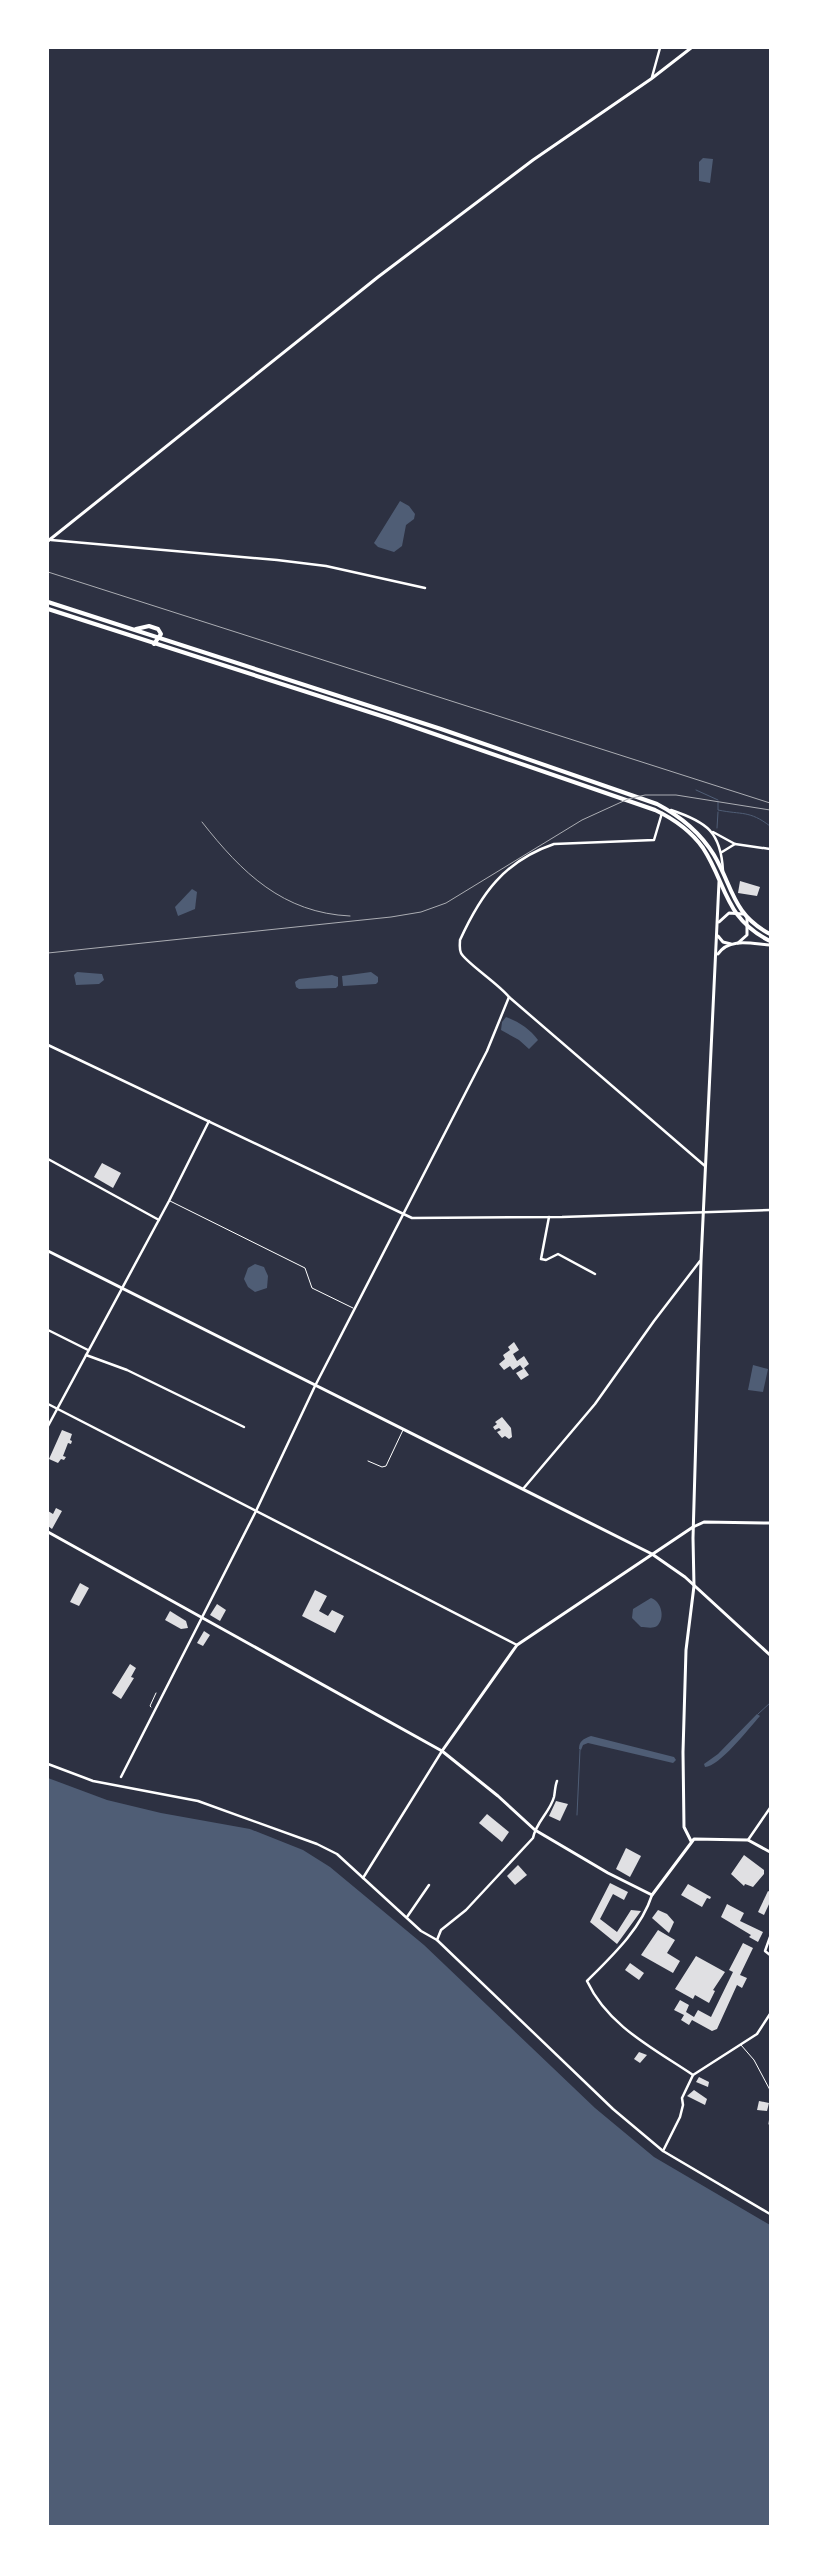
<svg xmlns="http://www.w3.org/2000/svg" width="818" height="2574" viewBox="0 0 818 2574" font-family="'Fira Sans',sans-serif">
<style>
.water{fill:#4f5d75}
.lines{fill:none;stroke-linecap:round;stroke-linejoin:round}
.stream{stroke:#4f5d75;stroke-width:1}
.building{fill:#e0e0e3}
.path{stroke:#fff;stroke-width:1}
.service{stroke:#fff;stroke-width:1}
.minor{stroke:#fff;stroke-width:2.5}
.tertiary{stroke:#fff;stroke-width:3}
.secondary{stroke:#fff;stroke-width:3}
.primary{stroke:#fff;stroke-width:4}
.trunk{stroke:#fff;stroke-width:4}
.rail{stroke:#abadb3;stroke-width:1}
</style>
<rect width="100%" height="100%" fill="#2d3142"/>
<!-- water -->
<g class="water">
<polygon points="703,158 713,159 710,183 699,181 699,162"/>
<polygon points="400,501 409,506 415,514 414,519 406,525 402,546 394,552 378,547 374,543"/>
<polygon points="192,889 197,892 195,909 178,916 175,907"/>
<polygon points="77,972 102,974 104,980 99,984 76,985 74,975"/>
<polygon points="371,972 378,977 378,982 376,984 343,986 342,976"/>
<polygon points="332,975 338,977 338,986 336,988 299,989 296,987 295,982 299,979"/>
<path d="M506,1017C519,1022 530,1029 538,1040L529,1049L519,1040L501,1030L502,1022Z"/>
<polygon points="255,1264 264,1267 268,1276 267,1288 255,1292 248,1287 244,1279 248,1268"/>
<polygon points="753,1365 768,1369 763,1392 748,1390"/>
<path d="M651,1598C661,1601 666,1618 657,1626C653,1629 645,1627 641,1627L632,1618L633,1609Z"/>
<path d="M757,1714L760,1716C749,1728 719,1767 705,1767L704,1764L718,1754Z"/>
<path d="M591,1736L674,1757L676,1760L673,1763L588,1743L583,1745L581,1750L579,1749C579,1741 583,1739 591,1736Z"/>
<polygon points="48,1778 107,1800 161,1813 250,1829 303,1850 330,1867 424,1945 595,2108 654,2157 770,2225 770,2526 48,2526"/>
</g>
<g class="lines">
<!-- stream -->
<g class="stream">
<polyline points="696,790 718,800"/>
<path d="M718,802V810C742,815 749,810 770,826"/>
<polyline points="717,828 718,812"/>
<polyline points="758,1714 770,1703"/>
<polyline points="577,1815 580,1750"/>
</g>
</g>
<!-- building -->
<g class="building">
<polygon points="740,881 760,887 757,896 738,893"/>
<polygon points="102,1163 121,1173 113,1188 94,1177"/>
<polygon points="514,1342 519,1350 513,1354 517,1361 524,1356 529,1364 524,1368 529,1375 521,1380 516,1373 523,1369 520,1365 513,1370 510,1366 504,1370 499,1364 505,1359 503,1355 510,1350 508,1347"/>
<polygon points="502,1417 511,1428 512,1437 509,1439 505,1436 502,1438 497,1432 501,1430 499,1428 495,1430 493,1427 497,1424 495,1422"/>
<polygon points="62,1430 72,1434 70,1440 72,1441 71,1444 68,1443 63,1456 66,1457 64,1460 61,1459 58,1463 49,1459"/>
<polygon points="56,1508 62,1511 52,1529 48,1526 48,1511 53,1514"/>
<polygon points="80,1583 89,1588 79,1606 70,1602"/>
<polygon points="315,1590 327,1596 319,1611 328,1616 332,1610 344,1616 335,1633 302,1616"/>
<polygon points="217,1604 226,1610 220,1621 210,1615"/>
<polygon points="170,1611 186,1621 188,1628 181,1629 165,1620"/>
<polygon points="204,1631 210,1635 203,1646 197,1643"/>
<polygon points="130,1664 136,1668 131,1677 134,1678 121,1699 112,1693"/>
<polygon points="556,1801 568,1804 560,1821 549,1816"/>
<polygon points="487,1814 509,1832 502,1842 479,1823"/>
<polygon points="626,1848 641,1856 630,1877 616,1869"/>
<polygon points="744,1855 764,1870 764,1874 753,1887 745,1884 744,1886 731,1874"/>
<polygon points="518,1865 527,1875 515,1885 507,1876"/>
<polygon points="610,1883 628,1892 624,1900 613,1894 600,1919 617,1932 631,1910 641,1911 617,1944 590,1922"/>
<polygon points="688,1884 711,1897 710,1899 707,1898 702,1907 681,1895"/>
<polygon points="768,1891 770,1892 770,1902 764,1915 758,1912"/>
<polygon points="727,1904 744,1913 740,1921 763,1932 758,1942 749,1937 751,1935 721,1917"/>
<polygon points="658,1910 667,1914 674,1922 669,1933 652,1918"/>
<polygon points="658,1930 675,1940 667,1953 680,1961 673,1973 641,1955"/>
<polygon points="743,1943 753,1948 740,1975 747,1978 742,1988 737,1985 717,2029 712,2031 692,2020 689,2025 681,2020 684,2015 674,2010 680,2000 689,2005 686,2012 694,2017 698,2010 711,2017 733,1972 729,1970"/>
<polygon points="696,1956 725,1972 713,1990 715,1991 709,2003 695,1995 693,1999 675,1989"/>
<polygon points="630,1963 644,1973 639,1980 625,1970"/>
<polygon points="639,2052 647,2055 640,2063 634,2059"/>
<polygon points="699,2077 709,2082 708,2087 696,2082"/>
<polygon points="694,2090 707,2099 705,2105 687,2096"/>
<polygon points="759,2101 769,2103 767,2111 757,2110"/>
</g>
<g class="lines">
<!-- path -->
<polyline class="path" points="151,1707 150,1706 156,1693"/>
<!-- service -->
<g class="service">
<polyline points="170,1201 305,1268 312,1288 353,1308"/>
<polyline points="368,1461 382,1467 386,1466 403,1430"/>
<polyline points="741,2045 754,2060 770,2090"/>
<polyline points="769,2124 770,2116"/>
</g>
<!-- minor -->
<g class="minor">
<polyline points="652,77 660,48"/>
<polyline points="51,540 277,560 326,566 425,588"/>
<path d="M671,810C707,822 721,832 723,871"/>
<path d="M662,813L654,840L554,844C504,861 481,894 460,940C460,944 459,949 461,953C465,962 499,984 509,997L705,1166"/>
<polyline points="713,832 735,844 770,849"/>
<polyline points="722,852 735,844"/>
<polyline points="48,1045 412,1218 562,1217 770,1210"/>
<polyline points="48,1159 159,1220"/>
<polyline points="549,1217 541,1259 546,1260 558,1254 595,1274"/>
<polyline points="48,1330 88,1350"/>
<polyline points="86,1355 127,1370 244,1427"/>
<polyline points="48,1404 517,1645"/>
<polyline points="48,1426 169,1201 209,1121"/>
<polyline points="523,1489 595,1404 654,1321 700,1261"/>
<polyline points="48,1764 93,1781 198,1801 317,1844 337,1854 421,1931 437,1940 613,2109 663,2151 770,2214"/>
<polyline points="121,1777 256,1511 315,1386 487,1051 509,997"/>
<polyline points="748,1840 770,1808"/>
<polyline points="363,1878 442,1751"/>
<path d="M652,1895C641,1929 612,1956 587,1981C608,2026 653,2048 693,2075L757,2034L770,2014"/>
<polyline points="407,1917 429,1885"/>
<polyline points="770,1937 765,1951 770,1955"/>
<path d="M437,1940L441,1930L466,1910L533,1838C536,1822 550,1812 554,1797C555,1792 555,1786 557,1781"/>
<polyline points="663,2151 680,2117 683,2105 682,2098 693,2075"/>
</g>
<!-- tertiary -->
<g class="tertiary">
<polyline points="48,541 378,277 533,160 651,79 691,48"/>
<polyline points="719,922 729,913 743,914"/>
<polyline points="718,936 723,942 731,944"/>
<polyline points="738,943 747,935 747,918"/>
<path d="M718,954C729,937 753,944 770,945"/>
<polyline points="48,1251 652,1554 685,1577 770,1655"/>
<polyline points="442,1751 498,1796 535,1830 608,1873 652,1895 694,1839 748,1840 770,1852"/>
<polyline points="691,1841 684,1827 683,1752 686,1650 694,1586 693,1538 701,1261 719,882"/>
</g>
<!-- secondary -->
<polyline class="secondary" points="48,1532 442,1751 517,1645 693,1527 704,1522 770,1523"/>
<!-- primary -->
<polyline class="primary" points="136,629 149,626 158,629 161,634 154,644"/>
<!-- trunk -->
<g class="trunk">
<path d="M48,602L441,729L657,804C680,816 700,832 714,855C733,887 732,914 770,934"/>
<path d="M48,609L391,719L655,810C674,819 691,831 703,848C727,885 724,918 770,941"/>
</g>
<!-- rail -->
<g class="rail">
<polyline points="48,572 770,803"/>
<path d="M202,822C242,873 283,913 350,916"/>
<polyline points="48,953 391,917 421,912 446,903 582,820 628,799 645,795 676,795 770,810"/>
</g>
</g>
<!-- border -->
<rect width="818" height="2574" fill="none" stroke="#ffffff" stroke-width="98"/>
</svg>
